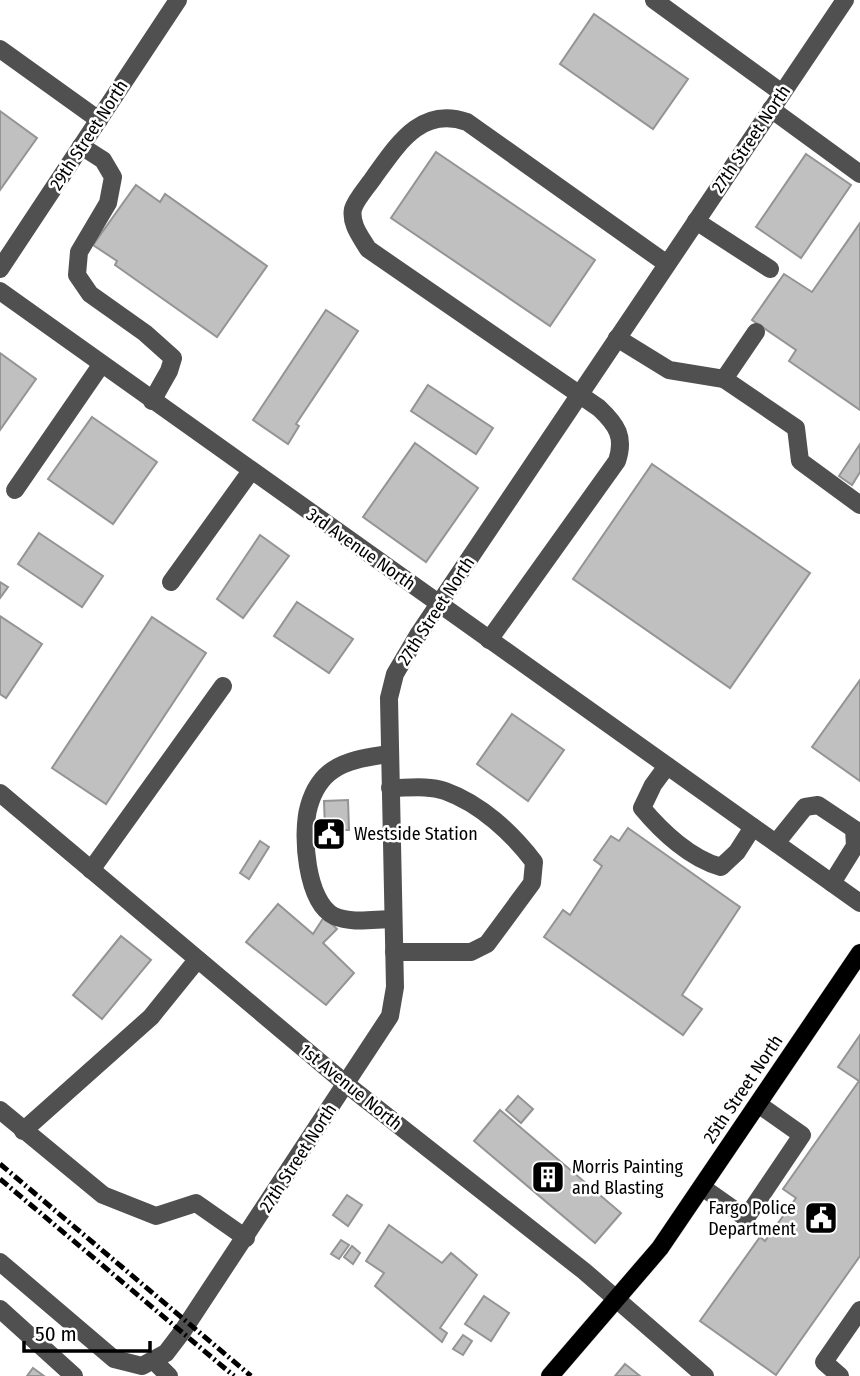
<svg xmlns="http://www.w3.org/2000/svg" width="860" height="1376" viewBox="0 0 860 1376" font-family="'Fira Sans Condensed',sans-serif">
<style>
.building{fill:#c0c0c0;stroke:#949494;stroke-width:2}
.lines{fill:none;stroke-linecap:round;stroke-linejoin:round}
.major-casing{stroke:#dbdbdb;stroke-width:19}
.minor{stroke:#505050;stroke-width:18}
.major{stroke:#000;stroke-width:18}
.rail{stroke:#000;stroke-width:5;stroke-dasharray:10 3.5 2 3.5;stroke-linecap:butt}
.labels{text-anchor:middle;stroke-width:5;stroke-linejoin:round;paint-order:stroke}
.street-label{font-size:18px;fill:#000;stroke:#fff}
.poi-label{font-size:18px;fill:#000;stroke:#fff;text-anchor:start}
</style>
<rect width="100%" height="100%" fill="#fff"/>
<!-- building -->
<g class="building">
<polygon points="594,14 688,79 653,129 560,64"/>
<polygon points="0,111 37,138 0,190"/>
<polygon points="436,152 595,260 550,326 391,218"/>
<polygon points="806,154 851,185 801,258 756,227"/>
<polygon points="136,185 160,202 165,194 267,266 217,337 115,265 117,261 93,245"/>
<polygon points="860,223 860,410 789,361 796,350 752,320 784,274 812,292"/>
<polygon points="326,310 358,331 296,424 299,426 288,444 253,420"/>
<polygon points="0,353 36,379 0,430"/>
<polygon points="428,385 493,428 476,454 411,411"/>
<polygon points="92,417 157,462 113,524 48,479"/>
<polygon points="415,443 478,488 426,562 363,517"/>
<polygon points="860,444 860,472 852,485 839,476"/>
<polygon points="652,464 810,573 730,688 573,579"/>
<polygon points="39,533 103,576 82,607 18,564"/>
<polygon points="260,535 289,556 243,618 217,599"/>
<polygon points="0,582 8,587 0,598"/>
<polygon points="297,602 353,639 329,673 274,636"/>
<polygon points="0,616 42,644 6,698 0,694"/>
<polygon points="152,617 206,653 106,804 52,768"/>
<polygon points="860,680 860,781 812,747"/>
<polygon points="512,714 564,750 528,801 477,764"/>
<polygon points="348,800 349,830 325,830 324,801"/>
<polygon points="628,828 740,907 682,995 702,1009 683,1035 544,937 563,910 570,915 602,866 594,860 611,836 619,841"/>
<polygon points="260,841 269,847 249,879 240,873"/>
<polygon points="278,904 313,934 324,917 337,929 323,943 354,973 326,1005 246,942"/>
<polygon points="121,936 151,960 102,1019 73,995"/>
<polygon points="860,1035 860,1256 776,1375 700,1321 760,1237 765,1241 796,1198 783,1189 859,1081 838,1067"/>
<polygon points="518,1096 533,1109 521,1123 506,1110"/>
<polygon points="500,1110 621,1213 595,1243 474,1141"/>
<polygon points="347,1195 362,1205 348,1226 333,1215"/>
<polygon points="389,1225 442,1263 451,1253 477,1275 440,1328 447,1333 442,1342 375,1286 384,1273 366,1261"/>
<polygon points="341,1240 349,1245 339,1259 331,1254"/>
<polygon points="352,1246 360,1253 353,1264 344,1257"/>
<polygon points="484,1296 509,1313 491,1341 465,1324"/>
<polygon points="463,1335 472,1341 463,1355 453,1349"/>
<polygon points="625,1364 640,1376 615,1376"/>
<polygon points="33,1368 44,1376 27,1376"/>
</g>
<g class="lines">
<defs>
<polyline id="major" points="550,1376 660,1248 860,953"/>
</defs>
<!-- major casing -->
<use href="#major" class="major-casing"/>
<!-- minor -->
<g class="minor">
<polyline points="654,0 782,93"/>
<polyline points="0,49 99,120"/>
<polyline points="771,109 860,174"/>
<polyline points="81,146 103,160 113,177 108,203 79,252 77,275 90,294 145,333 173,358 169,371 152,401"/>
<polyline points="696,221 770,269"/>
<polyline points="0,269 178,0"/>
<polyline points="0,291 860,903"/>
<polyline points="617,338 669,370 724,379 796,428 800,461 860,505"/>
<polyline points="724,379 756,332"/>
<polyline points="15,490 101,365"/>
<polyline points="171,582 251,471"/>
<path d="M489,640L617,461C625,437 617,425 599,408L368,249C361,237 350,224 353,209C356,199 368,186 374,177C398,144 421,106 467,122L667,264"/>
<path d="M389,754C371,757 349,759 333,770C321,778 313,792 309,806C301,833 306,902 334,916C353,924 374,919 393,919"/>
<path d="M667,766L653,785L642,808C662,832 691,859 721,867L737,852L753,827"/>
<path d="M390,788C408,788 428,785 445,791C481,804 512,833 534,862L532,883L487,944L471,952H394"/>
<polyline points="0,793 346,1084 584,1271 705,1376"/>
<polyline points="776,843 805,807 818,805 854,829 855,846 832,883"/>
<polyline points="91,870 223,686"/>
<polyline points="0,1110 103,1195 156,1216 196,1203 246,1238"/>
<polyline points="23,1131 151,1017 197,960"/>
<polyline points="702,1187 746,1218 802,1135 758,1104"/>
<polyline points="0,1262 114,1359 142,1366 166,1353 182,1332 390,1016 395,987 389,698 395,674 418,635 845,0"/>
<polyline points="0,1309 74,1376"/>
<polyline points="153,1360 169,1376"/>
<polyline points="840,1376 824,1362 860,1310"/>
</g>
<!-- major -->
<use href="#major" class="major"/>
<!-- rail -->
<g class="rail">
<polyline points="0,1164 251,1376"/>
<polyline points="0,1179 234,1376"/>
</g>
</g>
<!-- icons -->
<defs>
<symbol id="civic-square" viewBox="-11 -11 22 22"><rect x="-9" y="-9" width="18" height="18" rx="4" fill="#000" stroke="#fff"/><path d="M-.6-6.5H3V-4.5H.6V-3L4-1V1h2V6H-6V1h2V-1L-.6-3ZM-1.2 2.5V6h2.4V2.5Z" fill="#fff"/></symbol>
<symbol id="building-square" viewBox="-11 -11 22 22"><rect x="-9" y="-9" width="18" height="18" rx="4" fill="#000" stroke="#fff"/><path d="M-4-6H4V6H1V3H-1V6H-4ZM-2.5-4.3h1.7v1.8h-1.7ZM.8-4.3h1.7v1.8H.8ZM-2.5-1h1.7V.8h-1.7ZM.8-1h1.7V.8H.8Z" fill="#fff"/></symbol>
</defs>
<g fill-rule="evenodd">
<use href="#civic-square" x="310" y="815" width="38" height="38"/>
<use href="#building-square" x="529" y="1158" width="38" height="38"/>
<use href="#civic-square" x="802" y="1199" width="38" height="38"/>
</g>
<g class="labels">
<!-- street labels -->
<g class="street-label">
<text transform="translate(89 135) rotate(-57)" y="6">29th Street North</text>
<text transform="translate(751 139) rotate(-56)" y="6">27th Street North</text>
<text transform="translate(361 549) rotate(35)" y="6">3rd Avenue North</text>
<text transform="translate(436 611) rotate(-57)" y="6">27th Street North</text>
<text transform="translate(351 1087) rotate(39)" y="6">1st Avenue North</text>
<text transform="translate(743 1089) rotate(-56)" y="6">25th Street North</text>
<text transform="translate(298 1158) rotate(-57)" y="6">27th Street North</text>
</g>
<!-- poi labels -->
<g class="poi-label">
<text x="354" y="840">Westside Station</text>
<text x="572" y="1173">Morris Painting<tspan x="572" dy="21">and Blasting</tspan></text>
<text x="796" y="1214" text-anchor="end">Fargo Police<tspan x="796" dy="21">Department</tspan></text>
</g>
</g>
<!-- scale -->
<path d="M24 1341v10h126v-10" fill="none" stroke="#000000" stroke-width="3.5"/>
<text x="35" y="1341" font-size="21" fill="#000000" stroke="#ffffff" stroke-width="5" paint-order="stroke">50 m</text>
</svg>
